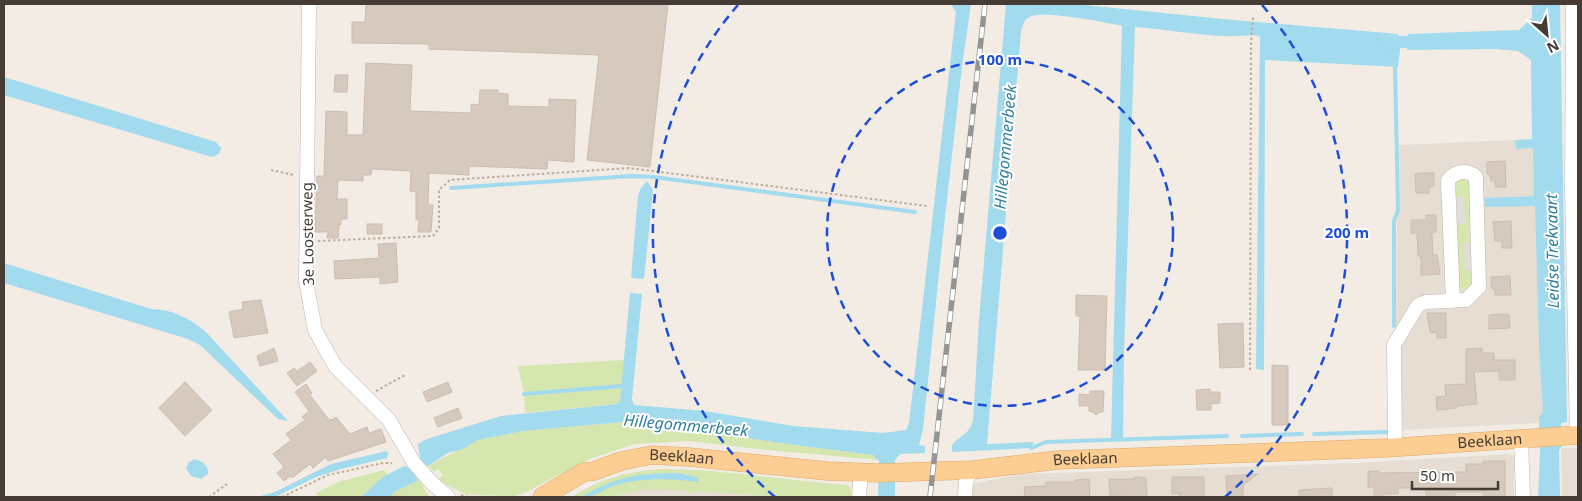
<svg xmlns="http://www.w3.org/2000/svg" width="1582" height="501" viewBox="0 0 1582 501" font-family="'Noto Sans',sans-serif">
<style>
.residential{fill:#e6ddd3}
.green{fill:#d5e6ae}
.parking{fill:#e0ddda}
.water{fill:#a2daee}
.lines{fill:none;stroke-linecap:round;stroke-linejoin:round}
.stream{stroke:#a2daee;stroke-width:4}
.canal{stroke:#a2daee;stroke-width:12}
.building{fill:#d6c9bd;stroke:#cebdae}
.minor-casing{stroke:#c0b5ab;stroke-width:15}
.major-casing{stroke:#e0a864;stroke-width:19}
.path{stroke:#beac99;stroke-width:2;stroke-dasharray:2.5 2.5;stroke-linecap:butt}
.minor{stroke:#fff;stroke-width:14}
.major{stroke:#fcce94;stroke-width:18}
.rail-casing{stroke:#949494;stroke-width:5.5}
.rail{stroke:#fff;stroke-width:4;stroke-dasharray:11;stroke-linecap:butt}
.ring{fill:none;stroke:#1d4ed8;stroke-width:2.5;stroke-dasharray:9 6}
.labels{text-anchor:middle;stroke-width:4;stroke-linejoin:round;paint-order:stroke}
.street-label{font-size:15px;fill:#443c35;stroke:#fff}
.water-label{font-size:16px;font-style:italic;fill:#2e7f9d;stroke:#fff}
.centre{fill:#1d4ed8;stroke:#fff;stroke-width:2.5}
.ring-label{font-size:15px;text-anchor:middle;font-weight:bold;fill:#1d4ed8;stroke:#fff;stroke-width:4;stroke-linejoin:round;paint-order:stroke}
</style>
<rect width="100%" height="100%" fill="#f2ece5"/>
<!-- residential -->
<g class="residential">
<polygon points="1515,140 1516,149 1533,148 1534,196 1485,198 1485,207 1535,205 1539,349 1543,412 1539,417 1538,423 1402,430 1400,345 1396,326 1397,218 1400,211 1399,145"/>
<polygon points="1561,448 1578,448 1578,497 1562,497"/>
<polygon points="1510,454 1514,457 1514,497 967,497 967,485 1022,474 1355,463"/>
<polygon points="646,484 812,497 602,497"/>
</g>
<!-- green -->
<g class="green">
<polygon points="1463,178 1470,180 1475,243 1464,244 1465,270 1476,269 1476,279 1469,289 1463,289 1459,286 1455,224 1465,223 1464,197 1453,197 1454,183"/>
<polygon points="625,360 620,401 618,404 525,413 524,394 518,366"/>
<polygon points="622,422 687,426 720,434 787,444 873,455 879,460 767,450 690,441 635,444 592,458 524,493 515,496 467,495 437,480 443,475 438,469 434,472 428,466 478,440 523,431"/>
<path d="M661,469C724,469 785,481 847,485L850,487L852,497H782L697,491L696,493H688L687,490L643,489L611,497H572C599,479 629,471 661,469Z"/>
<polygon points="384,470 388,475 383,477 361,497 318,497 316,493 341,481"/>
<polygon points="416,474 429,497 389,497 396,491 417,481"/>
</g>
<!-- parking -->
<g class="parking">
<polygon points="1453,197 1464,197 1465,224 1455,224"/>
<polygon points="1464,243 1475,243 1476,269 1465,270"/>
</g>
<!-- water -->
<g class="water">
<polygon points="944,4 971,4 962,66 942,244 923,429 919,445 925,446 925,453 900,454 895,460 895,497 878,497 879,461 873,455 787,444 720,434 687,426 622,422 523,431 478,440 463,449 448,453 428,466 425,465 416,473 417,481 396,491 389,497 361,497 383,477 404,466 412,467 420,459 418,444 427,439 501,416 618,404 620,401 630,293 642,294 632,399 634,405 705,411 793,426 883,433 906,430 909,423 956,12 951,4"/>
<path d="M1006,4H1075L1222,19L1398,34L1400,50L1398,67L1265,60L1264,370L1256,369L1260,36C1248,34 1238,37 1225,36C1195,35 1165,29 1135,27L1124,352L1123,439H1111L1122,26C1105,22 1047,11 1032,16C1024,18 1023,25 1021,31L987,444L1034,442L1031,448L952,452V445C961,434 967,437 973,421L979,320Z"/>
<polygon points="1532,4 1560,4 1567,422 1561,423 1562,446 1559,450 1560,497 1538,497 1540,452 1539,417 1543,412 1539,349 1535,206 1485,207 1484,198 1534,196 1533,148 1516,149 1515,140 1532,139 1531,60 1518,51 1494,49 1407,50 1408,34 1519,30 1532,18"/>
<path d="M4,77L216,142L221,148C220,154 217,155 212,157L4,95Z"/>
<polygon points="647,181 653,190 644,279 631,278 638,195 641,188"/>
<path d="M4,263L151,309C172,309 191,319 206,332L288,421L278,419L200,345L188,339L4,283Z"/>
<polygon points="387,451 388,454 387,458 341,469 316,477 275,497 257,497 275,492 331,464"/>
<path d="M195,459C203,462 209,466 208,474L201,479L191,476L186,468L189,462Z"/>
<path d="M678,473L696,477L698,479L697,482C669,478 640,478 613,486C599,491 597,497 581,497C615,477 638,473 678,473Z"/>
</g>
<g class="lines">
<!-- stream -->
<g class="stream">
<polyline points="451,188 631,176 654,177 915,212"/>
<polyline points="1394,326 1394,221 1398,210 1395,67"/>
<polyline points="524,394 622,386"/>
<polyline points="1314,434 1389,432"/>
<polyline points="1242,436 1302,434"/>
<polyline points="1031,448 1046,442 1227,436"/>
</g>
<!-- canal -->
<polyline class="canal" points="1382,46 1390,42 1424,42"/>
</g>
<!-- building -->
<g class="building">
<polygon points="366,4 668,4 650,167 587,160 599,55 429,49 429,44 352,43 352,22 365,22"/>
<polygon points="366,63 412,65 410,111 471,113 471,104 479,105 480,90 498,90 498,93 508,94 508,106 549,107 549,99 576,100 574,162 548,160 547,169 469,166 469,175 429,173 428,205 433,205 431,232 418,232 419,219 416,220 416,192 410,191 411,171 372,169 371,175 363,175 363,181 338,180 337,199 347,199 347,219 341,219 341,225 339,224 338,238 327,238 328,232 315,232 317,176 324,176 326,111 347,112 347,135 363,135"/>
<polygon points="335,75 348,75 347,92 334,92"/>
<polygon points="1505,161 1506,187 1495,187 1495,181 1491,181 1490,174 1487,174 1487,162"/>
<polygon points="1424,173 1434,173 1434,186 1429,187 1429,193 1416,193 1415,174"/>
<polygon points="1426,215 1436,215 1436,232 1432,232 1433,255 1437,255 1440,274 1421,275 1421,256 1418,256 1417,233 1411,233 1411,220 1426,220"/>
<polygon points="1511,221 1512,248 1502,248 1502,241 1495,241 1493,222"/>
<rect x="367" y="224" width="15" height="10"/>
<polygon points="396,243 398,282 380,284 380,277 335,279 334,261 379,258 378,244"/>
<polygon points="1510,276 1511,295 1495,295 1495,289 1493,290 1491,285 1491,277"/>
<polygon points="1076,295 1107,296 1105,370 1078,370 1080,316 1076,316"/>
<polygon points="261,300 268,333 234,338 229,312 243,309 242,302"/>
<polygon points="1427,313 1446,313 1446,338 1437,338 1437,333 1430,332"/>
<polygon points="1499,314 1509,315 1510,328 1489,329 1489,315"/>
<polygon points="1243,323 1244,367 1220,368 1218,324"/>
<polygon points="274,348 278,361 260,366 257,356"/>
<polygon points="1482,348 1482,353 1494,353 1494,360 1515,360 1515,380 1499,380 1499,371 1474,372 1477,404 1457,406 1457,408 1437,410 1436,397 1446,396 1445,385 1466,384 1466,349"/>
<polygon points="310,362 317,371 297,386 287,373 294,368 297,371"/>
<polygon points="1272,365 1288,366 1288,425 1272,425"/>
<polygon points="185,382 212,410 185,436 159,408"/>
<polygon points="448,382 452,392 427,402 423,392"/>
<polygon points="306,384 312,393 310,395 329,420 331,419 332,420 336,417 350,434 367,427 369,433 381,429 386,442 328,461 326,457 313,468 310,464 292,478 290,476 284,481 277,473 284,467 273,454 291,440 286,434 305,420 302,417 309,411 295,392"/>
<polygon points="1210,389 1210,392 1220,392 1220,403 1211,404 1211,410 1197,410 1196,390"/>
<polygon points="1090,391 1104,391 1103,412 1100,412 1096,415 1093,412 1089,411 1089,406 1079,406 1079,394 1090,395"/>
<polygon points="458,408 462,418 438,427 434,418"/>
<polygon points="1483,461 1505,461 1505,497 1484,497 1484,492 1455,492 1455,497 1426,497 1426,489 1420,488 1398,488 1398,494 1384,494 1384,497 1374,497 1374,487 1368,487 1368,471 1379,471 1379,473 1466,472 1466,464 1483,464"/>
<polygon points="1258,474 1243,485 1243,497 1227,497 1226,476"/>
<polygon points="1135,477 1146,478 1147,497 1110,496 1109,479 1135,479"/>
<polygon points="1172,477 1204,477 1204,497 1179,497 1179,494 1172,494"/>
<polygon points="1089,479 1090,497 1025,497 1024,487 1046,486 1046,482 1075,482 1075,480"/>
<polygon points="1332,488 1332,497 1299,497 1299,490"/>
</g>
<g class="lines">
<defs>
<g id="minor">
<polyline points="309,4 306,281 315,330 335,366 389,420 414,463 431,482 448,497"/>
<polyline points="1573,4 1572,188 1577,435"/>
<polyline points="1521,438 1523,497"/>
<path d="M1395,447L1394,345L1418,305L1426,302L1466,300L1479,287L1476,177C1466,169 1457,171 1448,180L1453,301"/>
<polyline points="859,497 861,472"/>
<polyline points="965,497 966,481 972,470"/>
</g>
<g id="major">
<path id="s1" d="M542,497L584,472L594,471L621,461L652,455L689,457L827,471L879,473L972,470L1058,460L1386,448L1578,435"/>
</g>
</defs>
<!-- minor casing -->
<use href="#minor" class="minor-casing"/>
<!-- major casing -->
<use href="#major" class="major-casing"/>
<!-- path -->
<g class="path">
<polyline points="271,170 294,175"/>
<polyline points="318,241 433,236 439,228 439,190 450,180 629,168 927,206"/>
<polyline points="1250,370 1251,44 1253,17"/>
<polyline points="376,391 405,375"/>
<polyline points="461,495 468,497"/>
<polyline points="209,497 227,484"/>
<polyline points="282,497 328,475 383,463 392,463"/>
</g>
<!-- minor -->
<use href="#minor" class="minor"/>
<!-- major -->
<use href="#major" class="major"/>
<defs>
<polyline id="rail" points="930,497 985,4"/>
</defs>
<!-- rail casing -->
<use href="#rail" class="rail-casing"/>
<!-- rail -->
<use href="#rail" class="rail"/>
</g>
<!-- distance rings -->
<g class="ring">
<circle cx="1000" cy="233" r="173"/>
<path d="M775 497A347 347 0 0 1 738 5M1262 5A347 347 0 0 1 1225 497"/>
</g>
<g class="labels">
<!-- street labels -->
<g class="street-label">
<text transform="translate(308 234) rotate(-91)" y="5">3e Loosterweg</text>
<text dy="5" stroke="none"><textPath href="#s1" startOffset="959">Beeklaan</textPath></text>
<text dy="5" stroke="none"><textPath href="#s1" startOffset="149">Beeklaan</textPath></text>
<text dy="5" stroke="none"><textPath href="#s1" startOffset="554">Beeklaan</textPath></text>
</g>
<!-- water labels -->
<g class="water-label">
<text transform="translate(1005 147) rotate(-85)" y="6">Hillegommerbeek</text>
<text transform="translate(1552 251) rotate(-91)" y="6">Leidse Trekvaart</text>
<text transform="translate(686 425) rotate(5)" y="6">Hillegommerbeek</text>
</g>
</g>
<circle cx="1000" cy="233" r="8" class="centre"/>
<g class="ring-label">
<text x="1000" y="65">100 m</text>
<text x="1347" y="238">200 m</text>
</g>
<!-- border -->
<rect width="1582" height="501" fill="none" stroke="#443c35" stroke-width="10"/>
<!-- north arrow -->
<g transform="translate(1547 35) rotate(153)" stroke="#ffffff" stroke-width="4" paint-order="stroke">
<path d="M0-4L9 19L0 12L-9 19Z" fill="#443c35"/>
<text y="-8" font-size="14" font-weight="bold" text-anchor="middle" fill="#443c35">N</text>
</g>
<!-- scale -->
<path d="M1412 481v8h86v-8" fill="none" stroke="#443c35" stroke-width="2.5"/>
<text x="1420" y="481" font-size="15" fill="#443c35" stroke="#ffffff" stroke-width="4" paint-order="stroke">50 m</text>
</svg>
